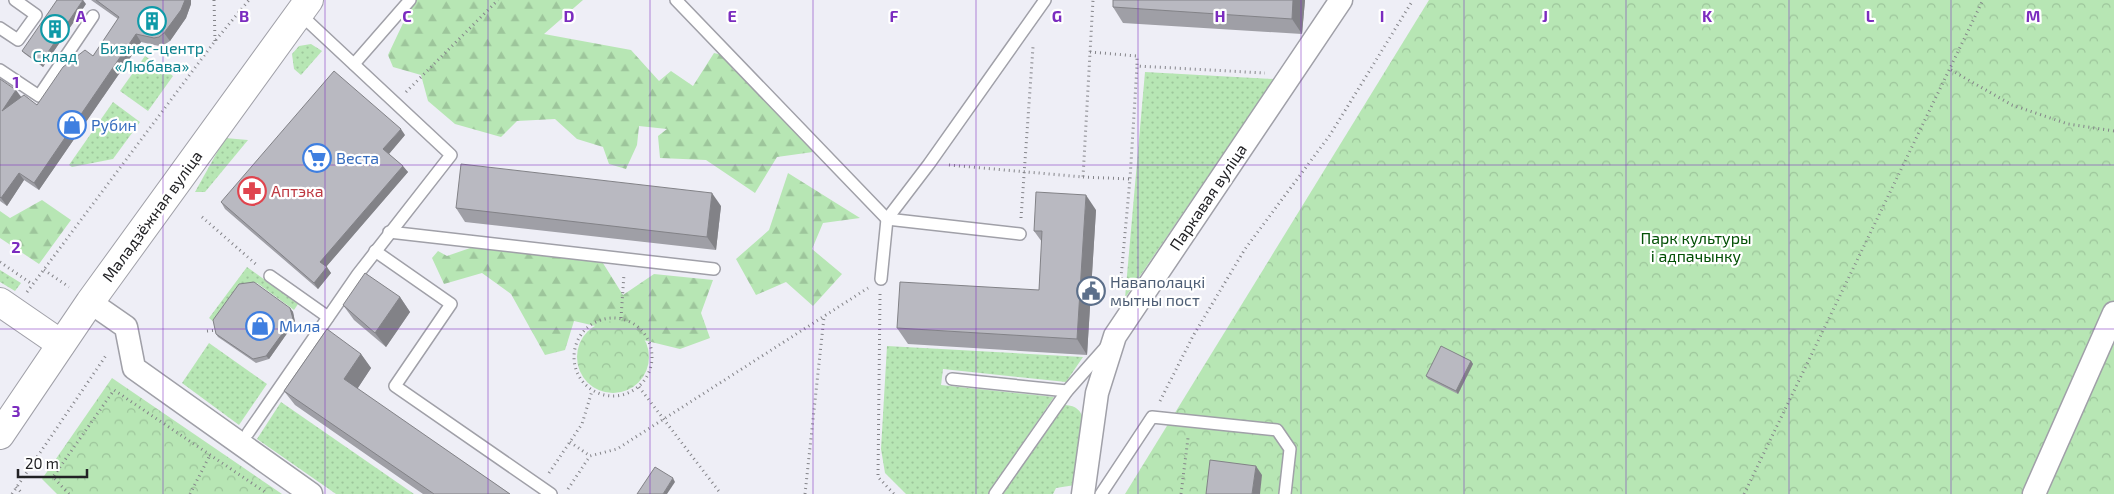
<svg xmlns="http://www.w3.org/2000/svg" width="2114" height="494" viewBox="0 0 2114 494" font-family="'Exo 2',sans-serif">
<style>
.grass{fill:url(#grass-dots)}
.forest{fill:url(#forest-firs)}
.park{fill:url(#park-crowns)}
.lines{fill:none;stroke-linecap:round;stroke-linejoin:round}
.lane-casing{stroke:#a0a0a8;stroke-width:14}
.street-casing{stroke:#a0a0a8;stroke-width:25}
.secondary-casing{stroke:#a0a0a8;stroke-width:30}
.path{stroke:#838388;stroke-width:3;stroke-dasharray:1 4;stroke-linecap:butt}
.lane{stroke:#fff;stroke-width:11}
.street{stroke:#fff;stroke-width:22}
.secondary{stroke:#fff;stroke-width:28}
.wall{fill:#9f9fa6}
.shaded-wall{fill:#828287}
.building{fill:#b9b9c1;stroke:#828287}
.grid{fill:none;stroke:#7b2cbf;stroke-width:1;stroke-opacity:0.55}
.labels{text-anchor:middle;stroke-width:4.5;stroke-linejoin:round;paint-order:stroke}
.culture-label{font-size:16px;fill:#0d838f;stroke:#fff}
.shop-label{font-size:16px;fill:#366cbe;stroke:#fff;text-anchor:start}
.health-label{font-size:16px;fill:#be3a42;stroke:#fff;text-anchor:start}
.street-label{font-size:16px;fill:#222225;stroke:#fff}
.park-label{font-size:16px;fill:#035005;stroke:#fff}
.service-label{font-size:16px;fill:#4e5e75;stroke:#fff;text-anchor:start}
.grid-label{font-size:16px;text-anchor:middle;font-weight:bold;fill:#7b2cbf;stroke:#fff;stroke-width:4.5;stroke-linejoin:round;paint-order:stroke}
</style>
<defs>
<pattern id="grass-dots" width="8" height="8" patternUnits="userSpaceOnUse" patternTransform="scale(1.25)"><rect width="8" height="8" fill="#b7e6b4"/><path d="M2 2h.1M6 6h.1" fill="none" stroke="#9dc59b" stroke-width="1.8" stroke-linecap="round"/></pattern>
<pattern id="forest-firs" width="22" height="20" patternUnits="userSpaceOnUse" patternTransform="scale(1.25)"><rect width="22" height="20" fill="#b7e6b4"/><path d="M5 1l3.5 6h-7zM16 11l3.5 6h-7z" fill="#9dc59b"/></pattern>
<pattern id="park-crowns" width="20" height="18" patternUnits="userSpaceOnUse" patternTransform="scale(1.25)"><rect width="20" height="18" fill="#b7e6b4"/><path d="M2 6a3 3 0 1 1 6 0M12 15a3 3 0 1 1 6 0" fill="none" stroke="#9dc59b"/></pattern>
</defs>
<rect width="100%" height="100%" fill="#eeeef6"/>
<!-- grass -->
<g class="grass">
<polygon points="311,44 322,51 301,75 294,69 292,54 299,46"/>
<polygon points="145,56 173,76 148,111 120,91"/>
<polygon points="1145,72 1274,79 1125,298"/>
<polygon points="113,102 140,122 113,159 72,167 69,165"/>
<polygon points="225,138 248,140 205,192 195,192"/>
<polygon points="247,267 298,304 294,310 257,283 240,286 214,322 209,318"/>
<polygon points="0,270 21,283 15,291 0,282"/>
<polygon points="209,343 267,384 239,425 182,383"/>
<polygon points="887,346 1083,357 1066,382 943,369 941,385 1054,397 988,494 906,494 885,473 881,449"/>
<polygon points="281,402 414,494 336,494 257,439"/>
<path d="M1065,405C1077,406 1080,410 1084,420L1075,485L1056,488L1053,494H1003Z"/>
</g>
<!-- forest -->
<g class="forest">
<polygon points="414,0 583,0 544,34 631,50 659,81 671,71 693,86 714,53 727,56 733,70 748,74 813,152 777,157 755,193 706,160 660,158 658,136 667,129 639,126 637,145 626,169 609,164 603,147 577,139 555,119 517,121 501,137 455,124 428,101 421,75 393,67 388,55"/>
<polygon points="788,173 860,218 823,223 812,249 842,274 813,306 786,282 756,295 736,259 769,230"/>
<polygon points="42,200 71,220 39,264 0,238 0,211 10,218"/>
<polygon points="499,238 545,255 601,260 623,295 654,274 713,280 701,313 710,338 680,349 643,340 617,331 574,321 565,350 545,355 511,294 482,273 444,284 432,258 438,251 447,256"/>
</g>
<!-- park -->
<g class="park">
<polygon points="1429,0 2114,0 2114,494 1125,494"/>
<circle cx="613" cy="357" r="36"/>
<polygon points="112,378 282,494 57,494 42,479"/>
</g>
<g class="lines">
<defs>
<g id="lane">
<polyline points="676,0 887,219 1020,234"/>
<polyline points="0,28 18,40 36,15 15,0"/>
<polyline points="354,64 410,0"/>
<polyline points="0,70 39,96 93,16"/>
<polyline points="389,232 714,269"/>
<polyline points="375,251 451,304 395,386 551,494"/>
<polyline points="270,276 328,317"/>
<polyline points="881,279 887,219 929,164 1045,0"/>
<polyline points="952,379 1067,391"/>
<polyline points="248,433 358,274 451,155 300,14"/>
<polyline points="995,494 1067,391 1106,347"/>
<polyline points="1101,494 1152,417 1277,430 1290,449 1285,494"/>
</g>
<g id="street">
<polyline points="90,302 126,327 134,368 311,494"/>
<polyline points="1083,494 1097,393 1115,336 1341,0"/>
<polyline points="2034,494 2114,313"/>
</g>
<g id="secondary">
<polyline points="0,302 61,344"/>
<polyline points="0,435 90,302 309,0"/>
</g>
</defs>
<!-- lane casing -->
<use href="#lane" class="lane-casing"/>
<!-- street casing -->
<use href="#street" class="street-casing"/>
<!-- secondary casing -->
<use href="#secondary" class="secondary-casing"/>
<!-- path -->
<g class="path">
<polyline points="214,0 215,41"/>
<polyline points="1090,52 1137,56 1137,66 1265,73"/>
<polyline points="1951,70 2012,105 2068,124 2114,131"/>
<polyline points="406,92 498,0"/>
<polyline points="949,165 1083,177 1093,0"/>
<polyline points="1083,177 1130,179"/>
<polyline points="202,217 258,266"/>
<polyline points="1021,218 1033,47"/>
<polyline points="0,262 32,284"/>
<polyline points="44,270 69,287"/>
<polyline points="1120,288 1130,179 1137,66"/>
<polyline points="27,292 215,41 249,0"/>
<polyline points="880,294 878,477 894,494"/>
<circle cx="613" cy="357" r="39"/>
<polyline points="621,318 624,274"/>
<polyline points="207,331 217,330"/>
<polyline points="639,387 721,494"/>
<polyline points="1160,401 1193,336 1245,249 1330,135 1413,0"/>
<polyline points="570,442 590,456"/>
<polyline points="549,473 582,424 592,391"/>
<polyline points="16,487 23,494"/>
<polyline points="568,489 590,456 617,449 868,288"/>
<polyline points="12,494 107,354"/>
<polyline points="69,494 53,477 114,390 265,492"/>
<polyline points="190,494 210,455"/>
<polyline points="805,494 824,317"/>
<polyline points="1181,494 1188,438"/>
<polyline points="1744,494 1983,0"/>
</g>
<!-- lane -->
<use href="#lane" class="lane"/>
<!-- street -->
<use href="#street" class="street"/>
<!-- secondary -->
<use href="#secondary" class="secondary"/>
</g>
<!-- wall -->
<g class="wall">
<polygon points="91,0 191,0 191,4 186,18 170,41 164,45 159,46 141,42 39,190 24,180 7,206 0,201 0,79 21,97 37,105 93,56 118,19"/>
<polygon points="1113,0 1305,0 1302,34 1123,23 1113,7"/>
<polygon points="86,4 43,67 25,54 22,51"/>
<polygon points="405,135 389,154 408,172 326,267 331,273 318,289 225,209 221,202"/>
<polygon points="721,206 716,250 465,222 456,208"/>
<polygon points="1096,210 1087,355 908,344 897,328 1039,290 1042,242 1034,231"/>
<polygon points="400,297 410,312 386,347 354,320 343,305"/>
<polygon points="290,308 293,312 295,322 269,359 256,363 218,337 216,334"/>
<polygon points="361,354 371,368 357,389 510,494 423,494 295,405 284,391"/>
<polygon points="1471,361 1473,364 1458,394 1428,379 1426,376"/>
</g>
<!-- shaded-wall -->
<g class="shaded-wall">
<polygon points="83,0 86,4 43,67 40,64"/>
<polygon points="185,0 191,0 191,4 186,18 170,41 164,33"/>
<polygon points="1293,0 1305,0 1302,34 1292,19"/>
<polygon points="136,34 141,42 39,190 34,183"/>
<polygon points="16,90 22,98 2,111"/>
<polygon points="401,129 405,135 388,155 383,149"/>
<polygon points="403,166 408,172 325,268 320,262"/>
<polygon points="19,173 24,180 7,206 1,198"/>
<polygon points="712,193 721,206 716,250 707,237"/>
<polygon points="1086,195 1096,210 1087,355 1077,339"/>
<polygon points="327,267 331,273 318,289 314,283"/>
<polygon points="400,297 410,312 386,347 375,333"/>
<polygon points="290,308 293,312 295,322 269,359 266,356"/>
<polygon points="361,354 371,368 354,394 344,379"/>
<polygon points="1471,361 1473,364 1458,394 1456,391"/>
<polygon points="1256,466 1262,475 1260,494 1252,494"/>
<polygon points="673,478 675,482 667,494 663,494"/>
</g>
<!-- building -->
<g class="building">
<polygon points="57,0 83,0 40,64 22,51"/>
<polygon points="96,0 185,0 181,10 164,33 159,37 154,38 136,34 34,183 19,173 1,198 0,197 0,79 16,90 2,111 24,95 37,105 63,67 85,50 93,56 119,17"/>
<polygon points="1113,0 1293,0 1292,19 1113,7"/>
<polygon points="334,71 401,129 383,149 403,166 320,262 327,267 314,283 221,202"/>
<polygon points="461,164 712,193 707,237 456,208"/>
<polygon points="1036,192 1086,195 1077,339 897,328 900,282 1039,290 1042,231 1034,231"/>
<polygon points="365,273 400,297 375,333 343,305"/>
<polygon points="254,282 290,308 293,319 266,356 253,359 216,334 213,320 239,284"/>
<polygon points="327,329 361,354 344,379 510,494 434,494 284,391"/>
<polygon points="1441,346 1471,361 1456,391 1426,376"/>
<polygon points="1210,460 1256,466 1252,494 1206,494"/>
<polygon points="655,467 673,478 663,494 637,494"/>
</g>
<!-- grid -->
<path class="grid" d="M163,0V494M325,0V494M488,0V494M650,0V494M813,0V494M976,0V494M1138,0V494M1301,0V494M1464,0V494M1626,0V494M1789,0V494M1951,0V494M0,165H2114M0,329H2114"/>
<!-- icons -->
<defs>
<symbol id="building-ring" viewBox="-11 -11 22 22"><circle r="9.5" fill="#fff" stroke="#0f9aa8" stroke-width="1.5"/><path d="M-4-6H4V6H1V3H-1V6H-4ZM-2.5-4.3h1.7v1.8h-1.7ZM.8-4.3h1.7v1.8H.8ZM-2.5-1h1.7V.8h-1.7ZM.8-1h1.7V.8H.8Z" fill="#0f9aa8"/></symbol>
<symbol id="shop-ring" viewBox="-11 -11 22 22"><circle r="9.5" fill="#fff" stroke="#3f7fe0" stroke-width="1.5"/><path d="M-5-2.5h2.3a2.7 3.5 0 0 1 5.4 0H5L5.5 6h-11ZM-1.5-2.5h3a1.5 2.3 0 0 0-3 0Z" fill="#3f7fe0"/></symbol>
<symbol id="supermarket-ring" viewBox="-11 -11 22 22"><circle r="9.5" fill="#fff" stroke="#3f7fe0" stroke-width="1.5"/><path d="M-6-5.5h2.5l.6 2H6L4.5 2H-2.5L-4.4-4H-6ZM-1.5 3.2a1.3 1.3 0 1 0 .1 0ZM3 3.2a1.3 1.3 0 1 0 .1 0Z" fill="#3f7fe0"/></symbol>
<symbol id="pharmacy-ring" viewBox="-11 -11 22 22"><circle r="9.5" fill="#fff" stroke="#e0444e" stroke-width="1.5"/><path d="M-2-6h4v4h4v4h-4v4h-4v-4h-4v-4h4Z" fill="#e0444e"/></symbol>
<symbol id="civic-ring" viewBox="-11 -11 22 22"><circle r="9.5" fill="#fff" stroke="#5c6f8a" stroke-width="1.5"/><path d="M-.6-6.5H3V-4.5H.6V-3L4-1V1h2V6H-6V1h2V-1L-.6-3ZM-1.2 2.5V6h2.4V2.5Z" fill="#5c6f8a"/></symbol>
</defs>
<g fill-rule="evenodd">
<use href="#building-ring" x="136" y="5" width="32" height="32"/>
<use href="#building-ring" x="39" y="13" width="32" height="32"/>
<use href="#shop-ring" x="56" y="109" width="32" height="32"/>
<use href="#supermarket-ring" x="301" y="142" width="32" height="32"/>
<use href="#pharmacy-ring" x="236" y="175" width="32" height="32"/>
<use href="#civic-ring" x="1075" y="275" width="32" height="32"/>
<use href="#shop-ring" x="244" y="310" width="32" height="32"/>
</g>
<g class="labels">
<!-- culture labels -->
<g class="culture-label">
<text x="152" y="54">Бизнес-центр<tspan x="152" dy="18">«Любава»</tspan></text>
<text x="55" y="62">Склад</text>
</g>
<!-- shop labels -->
<g class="shop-label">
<text x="91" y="131">Рубин</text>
<text x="336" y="164">Веста</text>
<text x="279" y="332">Мила</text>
</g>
<!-- health labels -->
<g class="health-label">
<text x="271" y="197">Аптэка</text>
</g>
<!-- street labels -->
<g class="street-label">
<text transform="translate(1208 197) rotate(-56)" y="6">Паркавая вуліца</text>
<text transform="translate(152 216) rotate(-54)" y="6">Маладзёжная вуліца</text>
</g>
<!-- park labels -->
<g class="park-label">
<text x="1696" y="244">Парк культуры<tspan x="1696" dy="18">і адпачынку</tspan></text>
</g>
<!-- service labels -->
<g class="service-label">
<text x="1110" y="288">Наваполацкі<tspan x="1110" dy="18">мытны пост</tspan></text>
</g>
</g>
<g class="grid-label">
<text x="81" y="22">A</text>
<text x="244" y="22">B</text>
<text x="407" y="22">C</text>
<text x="569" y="22">D</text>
<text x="732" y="22">E</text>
<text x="894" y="22">F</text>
<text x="1057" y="22">G</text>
<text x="1220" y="22">H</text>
<text x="1382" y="22">I</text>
<text x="1545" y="22">J</text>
<text x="1707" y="22">K</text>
<text x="1870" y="22">L</text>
<text x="2033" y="22">M</text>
<text x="16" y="88">1</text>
<text x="16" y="253">2</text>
<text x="16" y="417">3</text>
</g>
<!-- scale -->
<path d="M18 469v8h69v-8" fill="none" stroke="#222225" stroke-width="2.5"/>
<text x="25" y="469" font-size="15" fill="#222225" stroke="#ffffff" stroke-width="4" paint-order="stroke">20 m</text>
</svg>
